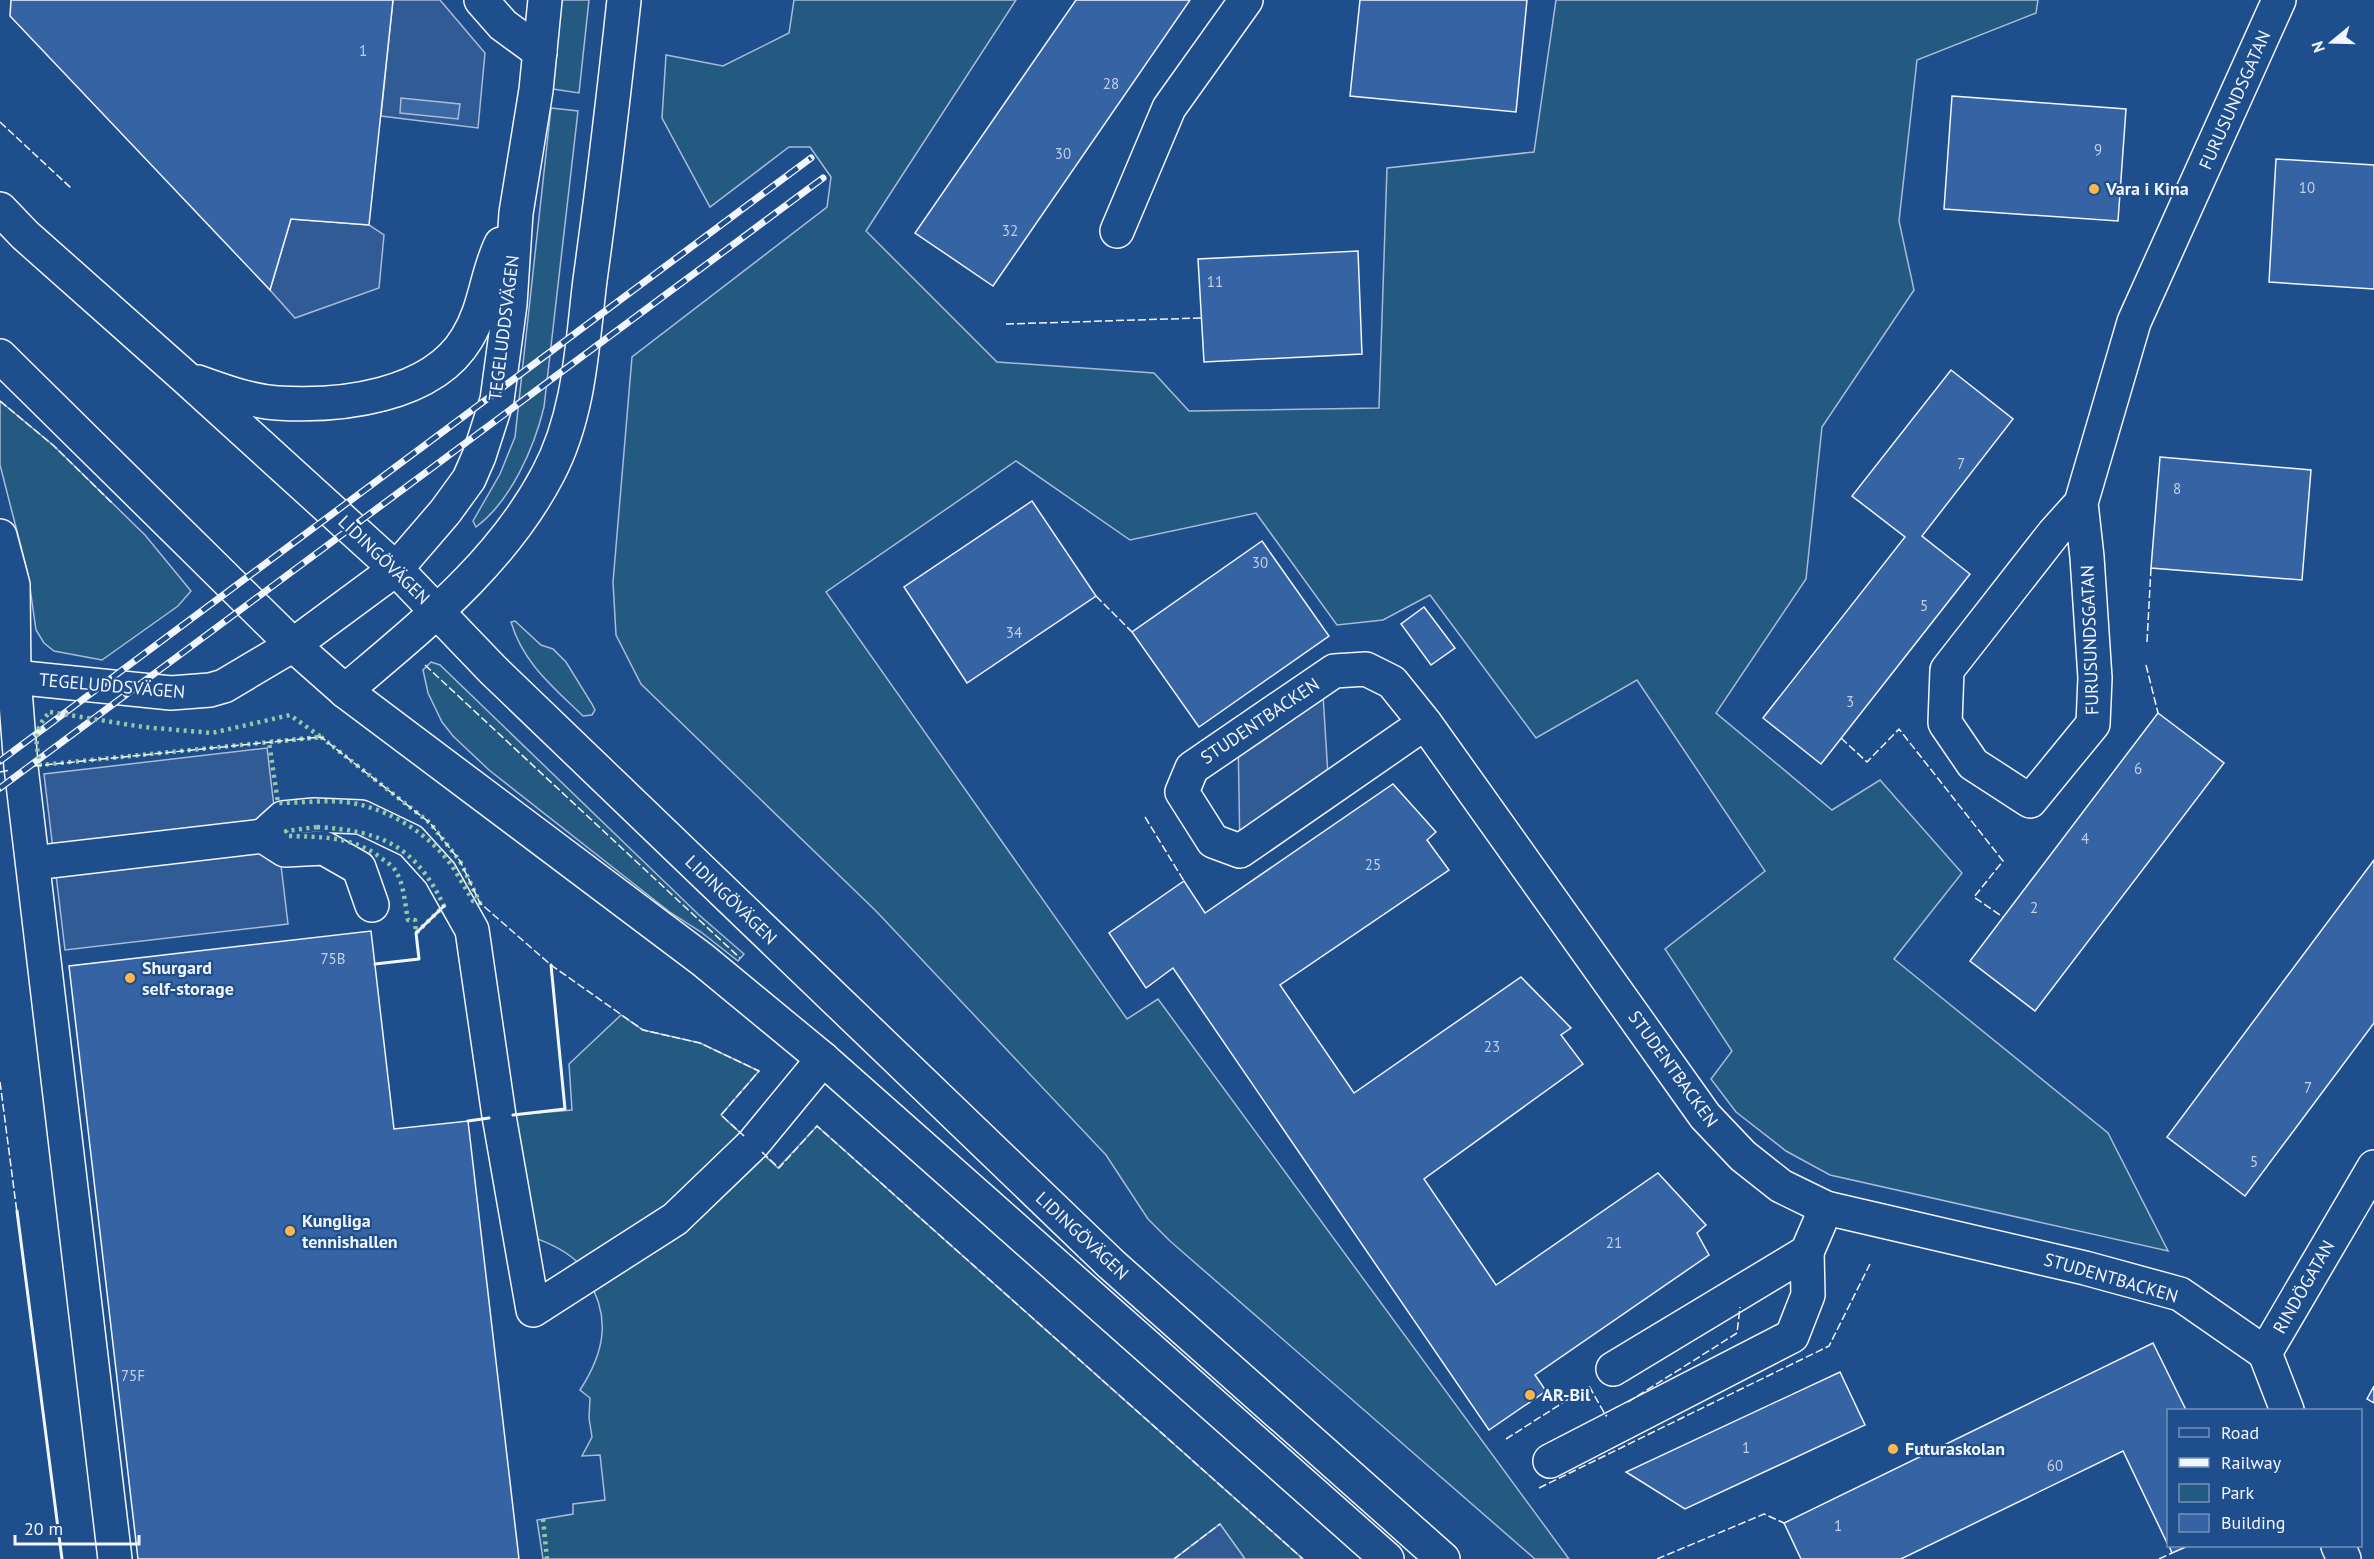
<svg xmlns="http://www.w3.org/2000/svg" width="2374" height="1559" viewBox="0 0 2374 1559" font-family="'PT Sans',sans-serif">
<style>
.green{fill:#245a82;stroke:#a8bbd7;stroke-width:1.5}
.parking{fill:#305b95;stroke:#a8bbd7;stroke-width:1.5}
.water{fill:#3b69a3;stroke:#a8bbd7;stroke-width:1.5}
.building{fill:#3563a3;stroke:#f2f6ff;stroke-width:1.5}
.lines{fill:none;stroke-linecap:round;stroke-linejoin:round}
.minor-casing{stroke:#f2f6ff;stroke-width:36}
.major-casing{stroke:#f2f6ff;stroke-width:36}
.minor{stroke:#1f4e8c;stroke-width:33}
.major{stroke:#1f4e8c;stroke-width:33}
.rail-casing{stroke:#f2f6ff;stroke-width:7}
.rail{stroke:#1f4e8c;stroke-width:4.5;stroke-dasharray:14;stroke-linecap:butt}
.hedge{stroke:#97c8a6;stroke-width:4.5;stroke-dasharray:3 4.5;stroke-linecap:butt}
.fence{stroke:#f2f6ff;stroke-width:1.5;stroke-dasharray:8 3;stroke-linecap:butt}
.wall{stroke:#f2f6ff;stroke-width:3}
.poi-dot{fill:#ffb74d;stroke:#1f4e8c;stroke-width:2}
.labels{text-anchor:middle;stroke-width:4.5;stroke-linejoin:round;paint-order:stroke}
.number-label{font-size:15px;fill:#c3d1e8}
.street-label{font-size:18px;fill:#f2f6ff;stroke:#1f4e8c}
.poi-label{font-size:18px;font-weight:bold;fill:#f2f6ff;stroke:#1f4e8c;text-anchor:start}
</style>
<rect width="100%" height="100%" fill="#1f4e8c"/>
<!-- green -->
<g class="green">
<polygon points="561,0 589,0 579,93 553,89"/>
<polygon points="794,0 1016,0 866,231 997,362 1154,373 1189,411 1379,408 1387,168 1534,152 1556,0 2038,0 2036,13 1917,60 1899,221 1914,290 1822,427 1806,579 1716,713 1832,810 1880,780 1962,873 1894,959 2108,1133 2168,1251 1830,1175 1786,1151 1736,1112 1711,1079 1732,1051 1665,949 1765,871 1637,680 1536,738 1430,595 1383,620 1337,625 1256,513 1130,540 1016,461 826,592 1127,1019 1158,999 1569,1559 1535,1559 1170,1241 1148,1219 1106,1155 876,911 641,684 616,635 613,582 632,357 827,207 831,177 810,147 789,147 710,207 662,118 666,55 723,66 789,33"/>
<path d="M551,108L578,111L544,407C534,448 511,501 476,527L473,521L500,474L515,437Z"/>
<polygon points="0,401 54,446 145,535 191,591 178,606 102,660 54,651 44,643 36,630 28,574 0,465"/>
<path d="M515,621L541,645L553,649L566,662L592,704L595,710L592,715L583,716C553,687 523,663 511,622Z"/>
<polygon points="431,662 440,665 698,914 744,954 738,961 701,932 671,913 489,770 453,736 442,722 428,693 423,670"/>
<path d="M621,1015L643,1030L700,1043L759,1071L721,1115L778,1168L817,1126L1303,1559H1245L1220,1524L1174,1559H543L537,1520L573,1514V1504L605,1500L600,1455L582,1456L592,1437L589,1418L590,1398L580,1390C604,1353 612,1318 587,1278C584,1272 580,1264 574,1259C560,1247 543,1241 525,1234L511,1115L572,1110L569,1064Z"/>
</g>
<!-- parking -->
<g class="parking">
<polygon points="393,0 440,0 485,53 478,128 381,116"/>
<polygon points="291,219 369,225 384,235 379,288 295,318 270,290"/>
<polygon points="1322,678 1329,792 1240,853 1238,734"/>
<polygon points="267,748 288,924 65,950 44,774"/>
<polygon points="1220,1524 1245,1559 1174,1559"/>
</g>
<!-- water -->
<polygon class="water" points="401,98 460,104 458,119 400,113"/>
<!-- building -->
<g class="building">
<polygon points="11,0 393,0 369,225 291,219 270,290 10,16"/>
<polygon points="1076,0 1190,0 993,286 915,233"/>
<polygon points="1360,0 1527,0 1516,112 1350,96"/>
<polygon points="1952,96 2126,109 2118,221 1944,209"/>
<polygon points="2276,159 2374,165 2374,289 2269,282"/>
<polygon points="1358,251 1362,354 1204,362 1198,259"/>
<polygon points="1951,370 2013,419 1922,536 1970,574 1821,764 1763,718 1905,537 1852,496"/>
<polygon points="2160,457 2311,470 2302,580 2151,568"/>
<polygon points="1032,501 1096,596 967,683 904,587"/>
<polygon points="1262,541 1329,636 1199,727 1132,632"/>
<polygon points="1424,607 1455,648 1431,665 1401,624"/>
<polygon points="2158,713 2224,763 2035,1011 1970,961"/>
<polygon points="1393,784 1436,832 1427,840 1449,870 1280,985 1354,1093 1521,977 1571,1028 1561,1035 1583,1064 1424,1179 1496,1285 1658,1173 1706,1225 1697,1233 1709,1255 1535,1375 1546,1391 1489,1430 1173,968 1146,988 1109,933 1184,881 1205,913"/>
<polygon points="2374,860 2374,1023 2245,1196 2167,1137"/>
<polygon points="371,931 394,1129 468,1121 519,1559 138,1559 69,966"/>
<polygon points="2153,1343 2186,1410 2168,1410 2168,1545 2123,1451 1901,1559 1801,1559 1784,1523"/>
<polygon points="1840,1372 1865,1425 1685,1509 1626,1472"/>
<polygon points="2374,1386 2374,1403 2367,1399"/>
<polygon points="2169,1546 2188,1546 2172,1553"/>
</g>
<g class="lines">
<defs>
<g id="minor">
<polyline points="481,0 503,25 540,52"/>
<polyline points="1117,231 1169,108 1246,0"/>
<polyline points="2081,503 2054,533 1947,670 1945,723 1973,764 2030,801 2093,724 2095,678 2087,557 2081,503 2134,322 2279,0"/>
<polyline points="0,536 13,585 14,677 21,767 115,1559"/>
<polyline points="14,677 171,693 210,690 224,686 293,645"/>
<polyline points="1425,723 1240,851 1213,841 1182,792 1192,768 1334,671 1366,669 1392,682 1425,723 1705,1116 1743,1156 1781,1186 1826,1208 2085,1268 2180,1294 2265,1353"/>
<polyline points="263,836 283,818 314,815 361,817 411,841 440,873 472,930 499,1116 533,1310 675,1219 753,1144 823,1059"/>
<polyline points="33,863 263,836 285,850 324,848 359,868 372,905"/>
<polyline points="1613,1369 1807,1252 1826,1208"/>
<polyline points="2287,1410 2265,1353 2374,1167"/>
<polyline points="1550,1461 1792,1336 1808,1295 1807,1252"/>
<polyline points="2338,1546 2344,1559"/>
</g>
<g id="major">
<polyline points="0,209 25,235 186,378 396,569 493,670 1111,1264 1443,1559"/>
<polyline points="0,356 293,645 345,691 703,960 823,1059 1387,1559"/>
<path d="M198,382C223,391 250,401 277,403C339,407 432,397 467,338C486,307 486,275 501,244"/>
<polyline points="293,645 396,569 445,512 469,479 479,456 497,400 510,304 516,213 536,90 545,0"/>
<path d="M345,691C420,627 501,564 548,474C580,414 582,345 590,280C603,186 614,93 624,0"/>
</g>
</defs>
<!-- minor casing -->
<use href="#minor" class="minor-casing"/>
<!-- major casing -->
<use href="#major" class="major-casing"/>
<!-- minor -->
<use href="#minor" class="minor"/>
<!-- major -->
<use href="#major" class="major"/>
<defs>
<g id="rail">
<polyline points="0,761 811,158"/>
<polyline points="0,788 823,178"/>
</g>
</defs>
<!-- rail casing -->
<use href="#rail" class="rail-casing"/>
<!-- rail -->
<use href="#rail" class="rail"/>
<!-- hedge -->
<g class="hedge">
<path d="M50,712L143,727L212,733L290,715L321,737L40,765C36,742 32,730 50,712Z"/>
<path d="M321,737L430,823L460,861L480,903L473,901C466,889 459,877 452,866C432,837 395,813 361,805C336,798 305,803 278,803L269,742Z"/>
<path d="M317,827C381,831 415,845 444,906L416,933L415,920H408C405,905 404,883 395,870C391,864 382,859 377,855C349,836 320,837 288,836L286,831Z"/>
<polyline points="543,1519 547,1559"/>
</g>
<!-- fence -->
<g class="fence">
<polyline points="0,122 71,188"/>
<polyline points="1006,324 1201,318"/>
<polyline points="0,401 54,446 112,503"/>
<polyline points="1096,596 1132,632"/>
<polyline points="2147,642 2151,568"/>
<polyline points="425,665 740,958"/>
<polyline points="2146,665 2158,713"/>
<polyline points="1841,738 1867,762 1899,729 2003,861 1974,897 2003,917"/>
<polyline points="34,766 321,737 430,823 460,861 480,903 551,965 643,1030 700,1043 759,1071 721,1115 744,1136"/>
<polyline points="0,772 10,770"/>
<polyline points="1145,817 1184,881"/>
<polyline points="0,1082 62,1559"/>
<polyline points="762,1152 779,1168 817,1126 1303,1559"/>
<polyline points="1628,1402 1737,1333 1740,1307"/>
<polyline points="1506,1439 1589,1386 1606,1416 1607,1415"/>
<polyline points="1539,1488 1829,1346 1870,1264"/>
<polyline points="1174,1559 1220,1524"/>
<polyline points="1657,1559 1764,1514 1784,1523"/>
<polyline points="2159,1559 2172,1553"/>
</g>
<!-- wall -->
<g class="wall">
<polyline points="375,964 419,959 416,933 444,906"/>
<polyline points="513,1115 565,1109 551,965"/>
<polyline points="468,1121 489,1118"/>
<polyline points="17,1211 62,1559"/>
</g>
</g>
<!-- markers -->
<g class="poi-dot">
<circle cx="2094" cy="189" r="6"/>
<circle cx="130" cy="978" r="6"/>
<circle cx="290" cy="1231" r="6"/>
<circle cx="1530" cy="1395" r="6"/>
<circle cx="1893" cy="1449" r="6"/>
</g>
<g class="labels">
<!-- number labels -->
<g class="number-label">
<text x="363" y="56">1</text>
<text x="1111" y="89">28</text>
<text x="2098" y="155">9</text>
<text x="1063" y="159">30</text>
<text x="2307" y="193">10</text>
<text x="1010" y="236">32</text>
<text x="1215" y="287">11</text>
<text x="1961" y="469">7</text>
<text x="2177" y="494">8</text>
<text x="1260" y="568">30</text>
<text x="1924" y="611">5</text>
<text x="1014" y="638">34</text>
<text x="1850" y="707">3</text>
<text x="2138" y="774">6</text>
<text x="2085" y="844">4</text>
<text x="1373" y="870">25</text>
<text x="2034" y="913">2</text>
<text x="333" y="964">75B</text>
<text x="1492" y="1052">23</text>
<text x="2308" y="1093">7</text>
<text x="2254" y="1167">5</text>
<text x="1614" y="1248">21</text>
<text x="133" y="1381">75F</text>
<text x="1746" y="1453">1</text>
<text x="2055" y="1471">60</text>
<text x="1838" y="1531">1</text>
</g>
<!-- street labels -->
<g class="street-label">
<text transform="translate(2235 100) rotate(-66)" y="6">FURUSUNDSGATAN</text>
<text transform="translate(504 328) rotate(-83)" y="6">TEGELUDDSVÄGEN</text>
<text transform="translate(384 560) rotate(44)" y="6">LIDINGÖVÄGEN</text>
<text transform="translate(2090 640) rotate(-92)" y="6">FURUSUNDSGATAN</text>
<text transform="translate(112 686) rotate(5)" y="6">TEGELUDDSVÄGEN</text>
<text transform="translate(1260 721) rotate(-34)" y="6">STUDENTBACKEN</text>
<text transform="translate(731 900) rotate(44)" y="6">LIDINGÖVÄGEN</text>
<text transform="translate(1673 1069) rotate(54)" y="6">STUDENTBACKEN</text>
<text transform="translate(1082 1236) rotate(43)" y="6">LIDINGÖVÄGEN</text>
<text transform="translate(2111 1278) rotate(16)" y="6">STUDENTBACKEN</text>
<text transform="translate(2304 1287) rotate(-60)" y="6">RINDÖGATAN</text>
</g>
<!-- poi labels -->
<g class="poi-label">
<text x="2106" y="195">Vara i Kina</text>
<text x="142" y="974">Shurgard<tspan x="142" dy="21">self-storage</tspan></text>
<text x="302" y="1227">Kungliga<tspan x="302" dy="21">tennishallen</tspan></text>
<text x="1542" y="1401">AR-Bil</text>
<text x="1905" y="1455">Futuraskolan</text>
</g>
</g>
<!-- legend -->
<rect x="2167" y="1409" width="195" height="138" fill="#1f4e8c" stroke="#7391ba" stroke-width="1.5"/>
<rect x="2179" y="1428" width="30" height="9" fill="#1f4e8c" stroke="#7391ba" stroke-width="1.5"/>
<text x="2221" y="1439" font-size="18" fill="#f2f6ff">Road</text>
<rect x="2179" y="1458" width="30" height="9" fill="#f2f6ff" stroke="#7391ba" stroke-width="1.5"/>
<text x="2221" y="1469" font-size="18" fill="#f2f6ff">Railway</text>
<rect x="2179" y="1484" width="30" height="18" fill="#245a82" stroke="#7391ba" stroke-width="1.5"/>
<text x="2221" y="1499" font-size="18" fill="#f2f6ff">Park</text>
<rect x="2179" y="1514" width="30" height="18" fill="#3563a3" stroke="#7391ba" stroke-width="1.5"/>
<text x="2221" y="1529" font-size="18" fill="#f2f6ff">Building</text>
<!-- north arrow -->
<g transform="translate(2332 42) rotate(251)" stroke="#1f4e8c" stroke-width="4.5" paint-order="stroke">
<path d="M0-4.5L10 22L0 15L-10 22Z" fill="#f2f6ff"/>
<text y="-9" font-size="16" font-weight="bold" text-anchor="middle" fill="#f2f6ff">N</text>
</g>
<!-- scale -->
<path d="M15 1535v9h124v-9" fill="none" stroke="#f2f6ff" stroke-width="3"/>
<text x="24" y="1535" font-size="18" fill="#f2f6ff" stroke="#1f4e8c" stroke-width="4.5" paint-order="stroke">20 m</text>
</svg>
